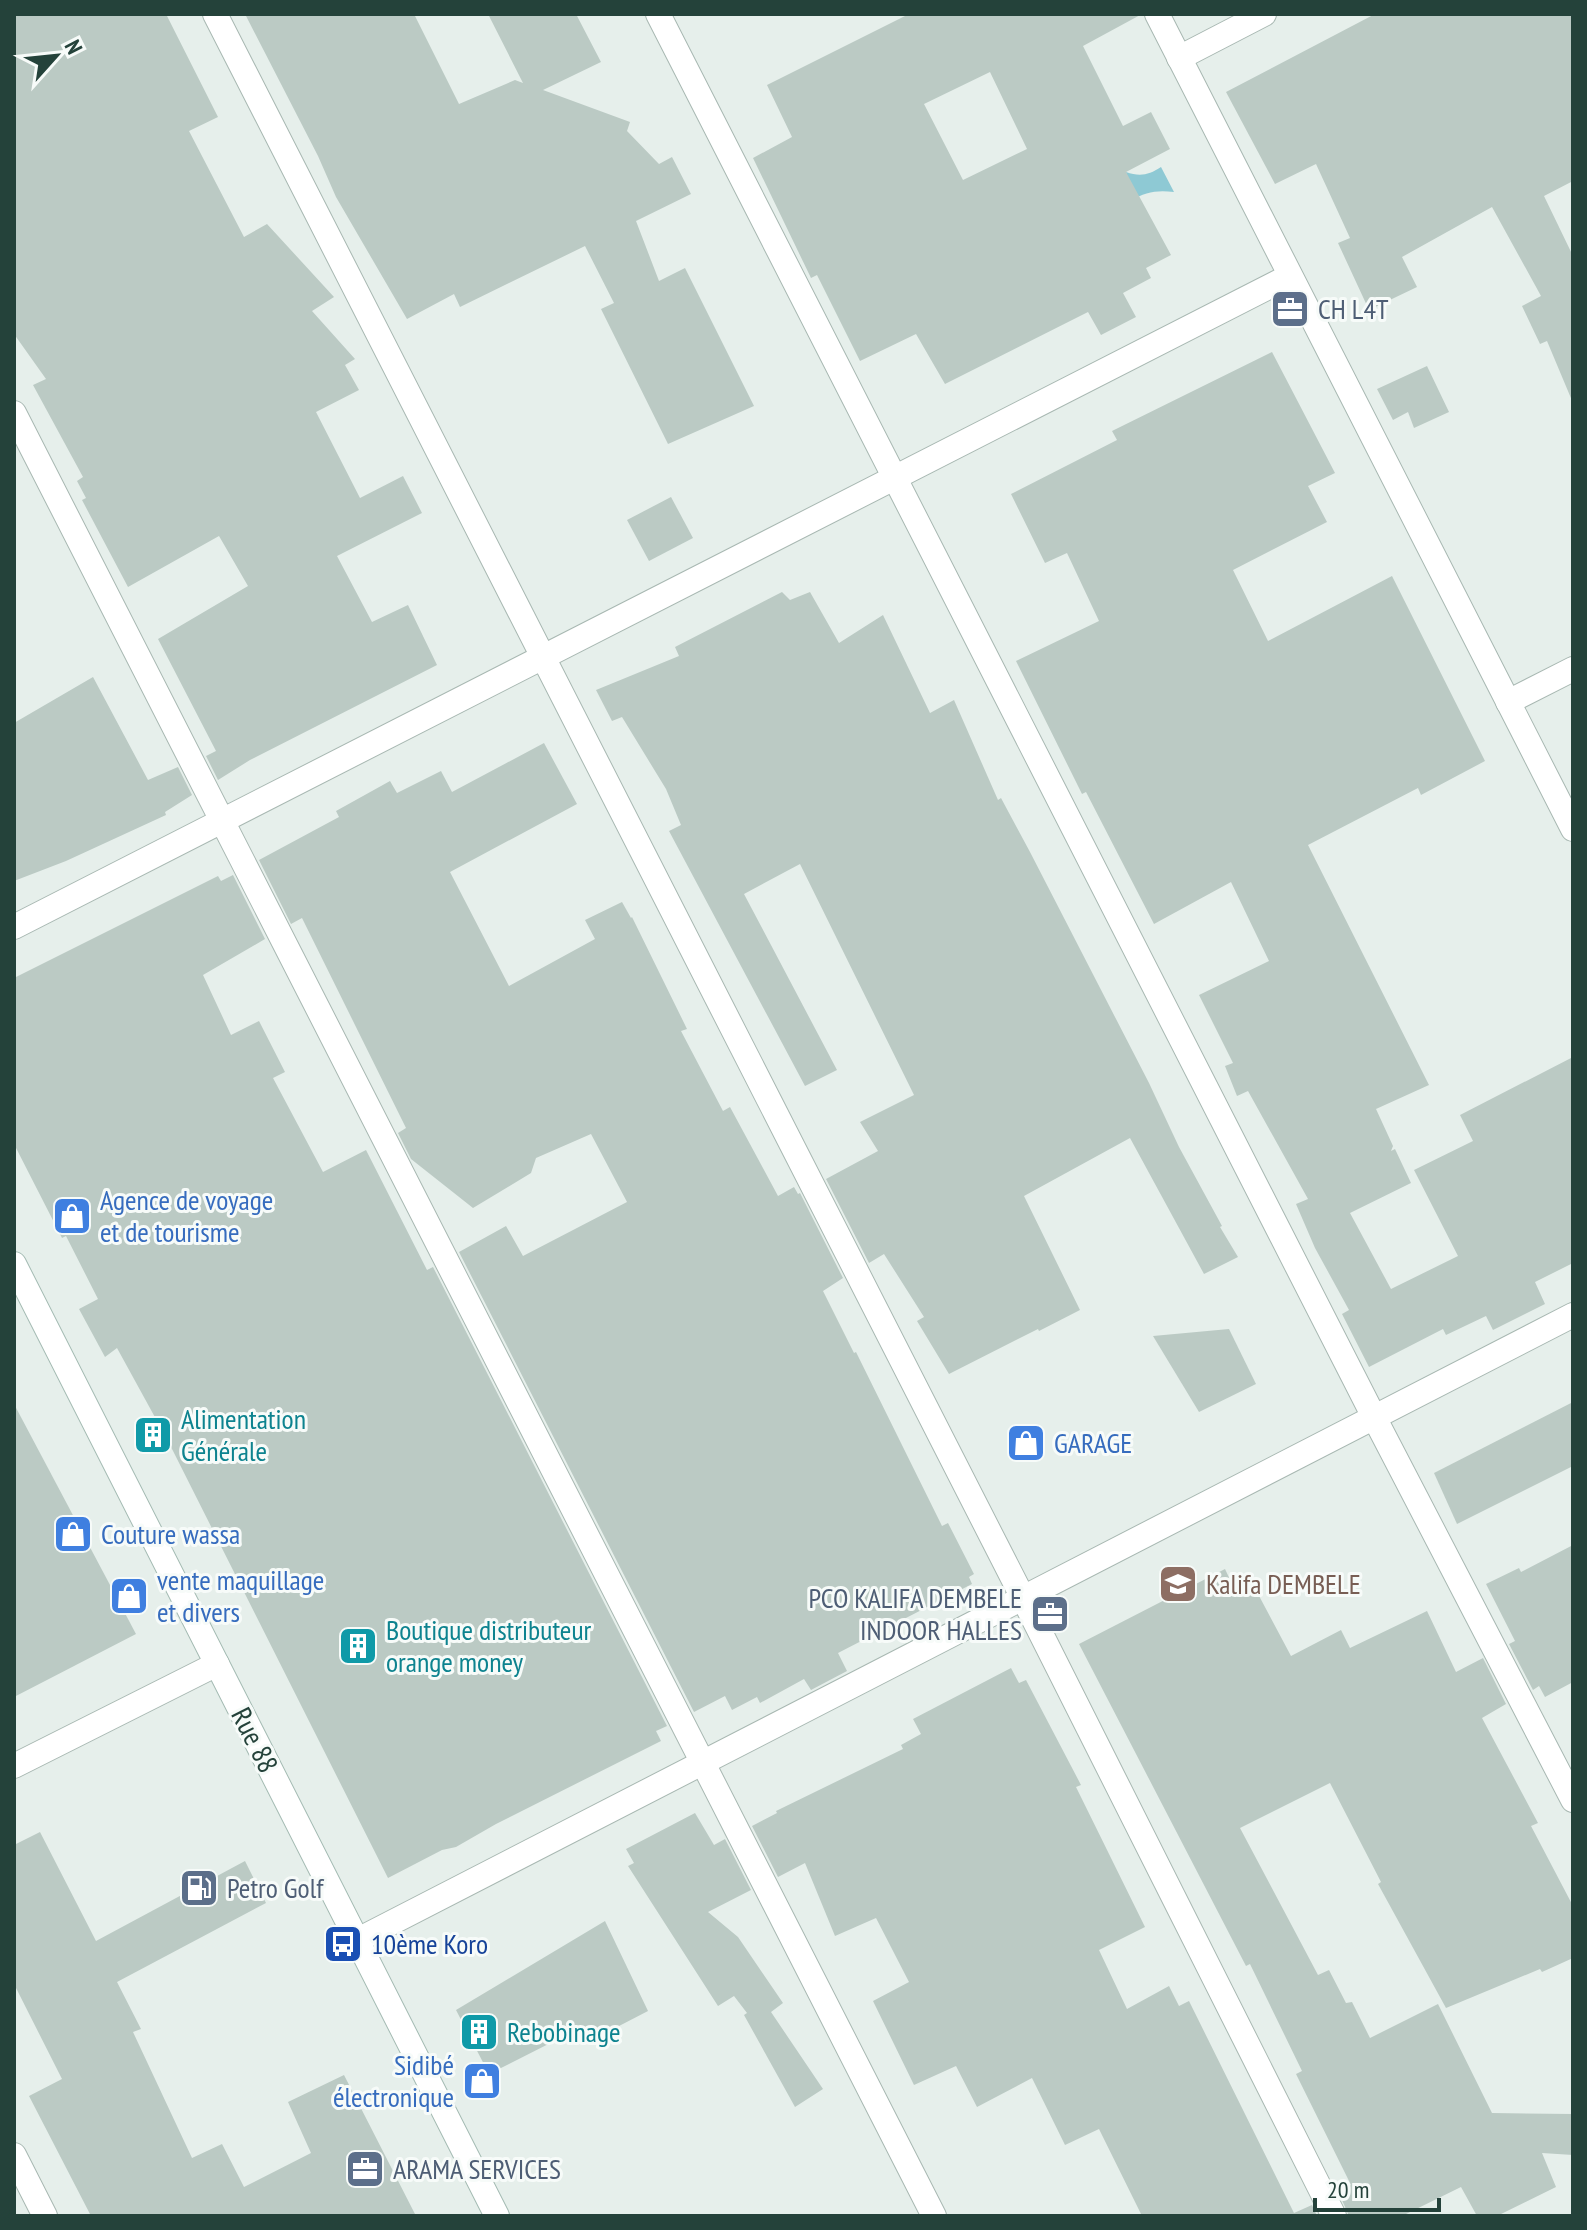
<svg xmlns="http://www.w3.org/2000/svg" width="1587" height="2230" viewBox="0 0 1587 2230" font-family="'PT Sans Narrow',sans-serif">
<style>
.water{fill:#8ec9d4}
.building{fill:#bbcac4;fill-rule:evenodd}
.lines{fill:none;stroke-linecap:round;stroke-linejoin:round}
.minor-casing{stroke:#a8b8b2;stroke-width:26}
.secondary-casing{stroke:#a4bbb3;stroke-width:26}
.minor{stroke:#fff;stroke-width:24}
.secondary{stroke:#fff;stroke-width:24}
.labels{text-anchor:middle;stroke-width:6;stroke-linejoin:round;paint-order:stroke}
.service-label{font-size:28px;fill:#4e5e75;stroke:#f7fbf9;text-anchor:start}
.shop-label{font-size:28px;fill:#366cbe;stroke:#f7fbf9;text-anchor:start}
.culture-label{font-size:28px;fill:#0d838f;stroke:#f7fbf9;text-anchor:start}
.education-label{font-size:28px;fill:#785e54;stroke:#f7fbf9;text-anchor:start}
.street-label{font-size:28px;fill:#24423a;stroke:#f7fbf9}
.transit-label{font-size:28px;fill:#164399;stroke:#f7fbf9;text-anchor:start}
</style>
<rect width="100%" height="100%" fill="#e6efeb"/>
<!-- water -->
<path class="water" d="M1161,167L1174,192C1156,190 1146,192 1130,201L1126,172C1140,177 1149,175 1161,167Z"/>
<!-- building -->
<g class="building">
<polygon points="14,14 166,14 218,117 189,131 244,237 267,224 334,297 312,311 355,359 345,365 359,390 316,412 360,498 403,476 422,513 337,556 372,622 408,605 437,665 250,760 218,780 206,756 216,751 158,639 248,586 219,536 128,587 82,500 86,498 77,481 83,477 33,385 46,379 14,334"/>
<polygon points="245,14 414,14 459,104 515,80 523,83 488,14 576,14 601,62 543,90 630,122 627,131 659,164 672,157 691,194 636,221 659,281 685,268 754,406 668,444 601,309 614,303 585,246 460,307 454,294 407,319 336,197 318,156"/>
<path d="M909,14H1142L1083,46L1123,126L1151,112L1170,149L1126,172L1171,255L1146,268L1151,278L1123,293L1136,317L1101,335L1088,312L945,384L916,334L860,361L817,275L811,278L753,158L792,137L767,85ZM990,72L1027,149L963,180L924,104Z"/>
<polygon points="1375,14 1573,14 1573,181 1544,196 1573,256 1573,403 1547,341 1540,344 1522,306 1541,296 1492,207 1402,257 1417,287 1369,310 1338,243 1350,238 1316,164 1275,184 1226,92"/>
<polygon points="1272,352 1335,473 1308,486 1327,522 1233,570 1268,641 1392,576 1485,761 1421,795 1418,788 1308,845 1429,1085 1376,1109 1393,1146 1391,1151 1395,1149 1411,1183 1350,1213 1391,1289 1458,1256 1414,1170 1473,1141 1460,1115 1573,1057 1573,1263 1535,1282 1545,1304 1493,1330 1486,1316 1446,1335 1443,1329 1369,1367 1342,1314 1349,1310 1315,1248 1296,1204 1308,1199 1248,1091 1237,1096 1225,1066 1233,1063 1199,995 1269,961 1231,882 1154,924 1086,792 1082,794 1016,661 1099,621 1067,553 1045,563 1011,494 1117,440 1112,431"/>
<polygon points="1427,366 1449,412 1414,428 1408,412 1393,420 1377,389"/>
<polygon points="671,497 693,538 649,561 627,520"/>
<polygon points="782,592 790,600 810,592 839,643 883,615 930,713 954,700 998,800 1001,798 1030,852 1149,1083 1179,1147 1222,1226 1220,1227 1238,1257 1204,1274 1130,1138 1024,1196 1080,1310 1039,1331 1038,1329 949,1374 917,1321 924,1317 884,1254 869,1263 826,1179 878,1151 860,1122 914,1095 800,864 744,894 837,1070 805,1086 669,831 681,825 666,789 622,717 612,721 596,690 679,656 675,647"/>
<polygon points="93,677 148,780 178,767 192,795 165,812 166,815 66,861 14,881 14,723"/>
<polygon points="544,743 577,804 450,872 509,986 595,939 585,920 622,902 631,918 632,917 687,1029 681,1031 723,1111 730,1107 778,1196 794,1187 798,1194 800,1193 843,1278 823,1291 854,1353 856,1352 942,1526 948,1523 974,1574 969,1577 972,1584 838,1653 847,1671 811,1690 804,1679 760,1703 757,1697 732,1710 725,1696 694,1712 459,1252 506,1226 523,1256 627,1202 591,1134 536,1158 531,1173 473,1208 411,1159 398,1133 406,1128 302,918 291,924 259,860 339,817 336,811 390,781 397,793 441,771 452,792"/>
<polygon points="233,875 265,939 203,975 231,1035 259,1021 285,1072 273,1078 323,1172 366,1150 427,1270 433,1267 667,1726 656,1731 661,1741 496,1824 456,1847 442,1850 388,1878 168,1441 117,1348 105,1357 79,1309 98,1299 66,1236 62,1238 14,1144 14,978 218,876 221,881"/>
<polygon points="1229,1329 1256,1384 1199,1412 1153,1336"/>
<polygon points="1573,1402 1573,1466 1457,1524 1434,1473"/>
<polygon points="14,1404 136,1634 14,1697"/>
<polygon points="1573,1545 1573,1682 1545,1697 1539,1686 1533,1690 1509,1644 1515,1641 1486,1584 1519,1568 1521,1572"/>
<polygon points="1225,1569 1233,1586 1249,1577 1291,1656 1341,1630 1350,1648 1427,1611 1456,1672 1483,1658 1506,1704 1482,1718 1538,1823 1531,1826 1573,1906 1573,1958 1542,1972 1540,1969 1446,2008 1378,1884 1381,1882 1330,1783 1240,1828 1318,1975 1329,1970 1346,2003 1352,2002 1370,2038 1438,2004 1492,2113 1573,2114 1573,2155 1542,2153 1556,2187 1497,2216 1477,2216 1461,2187 1402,2216 1349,2216 1338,2191 1351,2185 1296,2074 1302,2071 1250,1964 1246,1966 1079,1644"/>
<polygon points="1011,1668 1019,1683 1026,1680 1081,1785 1076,1787 1145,1927 1099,1950 1127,2009 1169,1986 1179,2006 1189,2001 1294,2213 1312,2205 1317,2216 1142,2216 1099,2129 1065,2145 1032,2078 977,2107 956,2066 914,2085 873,2001 909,1982 876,1918 835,1936 805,1863 778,1877 752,1826 777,1813 776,1811 903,1749 901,1745 921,1734 913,1719"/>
<polygon points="695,1813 714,1845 725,1839 751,1890 708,1912 738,1937 783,2003 771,2012 823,2089 795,2107 744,2015 747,2013 734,1996 718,2006 628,1866 634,1863 626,1849"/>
<polygon points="40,1832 96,1941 245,1861 266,1903 117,1982 141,2029 133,2032 192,2158 222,2144 244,2187 311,2153 288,2102 344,2075 416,2216 91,2216 29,2096 62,2079 14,1984 14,1845"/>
<polygon points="605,1921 648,2011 592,2040 584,2026 489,2074 456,2010"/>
</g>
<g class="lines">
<defs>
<g id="minor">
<polyline points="215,14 1023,1598 1334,2216"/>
<polyline points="658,14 1374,1417 1573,1800"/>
<polyline points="1157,14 1573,829"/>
<polyline points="1179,58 1264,14"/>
<polyline points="14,413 934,2216"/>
<polyline points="1508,702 1573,669"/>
<polyline points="14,927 1290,276"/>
<polyline points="14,1766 217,1664"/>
<polyline points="356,1941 1573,1315"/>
<polyline points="14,2155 45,2216"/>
</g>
<polyline id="secondary" points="14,1264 497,2216"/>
</defs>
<!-- minor casing -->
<use href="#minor" class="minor-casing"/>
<!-- secondary casing -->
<use href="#secondary" class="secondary-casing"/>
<!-- minor -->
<use href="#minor" class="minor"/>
<!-- secondary -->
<use href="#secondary" class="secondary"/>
</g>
<!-- icons -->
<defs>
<symbol id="office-square" viewBox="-11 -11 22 22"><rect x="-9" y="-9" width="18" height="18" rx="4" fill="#5c6f8a" stroke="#f7fbf9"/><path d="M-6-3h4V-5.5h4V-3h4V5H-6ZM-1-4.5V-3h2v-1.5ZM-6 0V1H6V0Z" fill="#fff"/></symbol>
<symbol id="shop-square" viewBox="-11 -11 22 22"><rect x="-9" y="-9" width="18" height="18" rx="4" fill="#3f7fe0" stroke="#f7fbf9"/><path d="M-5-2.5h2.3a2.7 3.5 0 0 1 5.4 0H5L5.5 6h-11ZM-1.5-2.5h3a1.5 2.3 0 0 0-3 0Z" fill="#fff"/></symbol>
<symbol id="building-square" viewBox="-11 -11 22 22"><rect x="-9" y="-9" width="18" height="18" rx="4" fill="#0f9aa8" stroke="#f7fbf9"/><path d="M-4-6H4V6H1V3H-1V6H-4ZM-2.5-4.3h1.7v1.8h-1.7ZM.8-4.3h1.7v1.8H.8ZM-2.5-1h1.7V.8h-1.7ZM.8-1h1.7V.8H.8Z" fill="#fff"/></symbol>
<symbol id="school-square" viewBox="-11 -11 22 22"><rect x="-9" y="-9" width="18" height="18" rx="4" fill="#8d6e63" stroke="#f7fbf9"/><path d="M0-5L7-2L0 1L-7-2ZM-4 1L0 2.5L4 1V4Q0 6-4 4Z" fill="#fff"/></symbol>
<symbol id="fuel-square" viewBox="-11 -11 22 22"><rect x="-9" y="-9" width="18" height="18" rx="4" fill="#5c6f8a" stroke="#f7fbf9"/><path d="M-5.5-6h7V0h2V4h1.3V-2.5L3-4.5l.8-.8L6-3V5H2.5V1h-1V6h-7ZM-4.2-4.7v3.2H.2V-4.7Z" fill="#fff"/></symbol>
<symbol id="bus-square" viewBox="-11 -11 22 22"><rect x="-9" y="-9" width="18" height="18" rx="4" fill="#1a4fb4" stroke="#f7fbf9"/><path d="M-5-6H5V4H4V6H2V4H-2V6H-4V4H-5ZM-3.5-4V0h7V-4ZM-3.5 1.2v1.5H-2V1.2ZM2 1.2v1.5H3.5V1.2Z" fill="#fff"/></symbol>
</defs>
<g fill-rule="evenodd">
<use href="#office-square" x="1268" y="287" width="44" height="44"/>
<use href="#shop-square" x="50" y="1194" width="44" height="44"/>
<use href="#building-square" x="131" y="1413" width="44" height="44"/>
<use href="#shop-square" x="1004" y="1421" width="44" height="44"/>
<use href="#shop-square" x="51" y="1512" width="44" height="44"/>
<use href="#school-square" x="1156" y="1562" width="44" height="44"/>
<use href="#shop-square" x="107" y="1574" width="44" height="44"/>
<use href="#office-square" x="1028" y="1592" width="44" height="44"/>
<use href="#building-square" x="336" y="1624" width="44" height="44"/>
<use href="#fuel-square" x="177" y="1866" width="44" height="44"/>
<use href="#bus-square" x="321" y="1922" width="44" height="44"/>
<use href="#building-square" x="457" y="2010" width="44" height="44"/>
<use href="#shop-square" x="460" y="2059" width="44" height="44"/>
<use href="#office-square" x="343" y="2147" width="44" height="44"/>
</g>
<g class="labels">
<!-- service labels -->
<g class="service-label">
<text x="1318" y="319">CH L4T</text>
<text x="1022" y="1608" text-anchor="end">PCO KALIFA DEMBELE<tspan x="1022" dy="32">INDOOR HALLES</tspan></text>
<text x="227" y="1898">Petro Golf</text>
<text x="393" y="2179">ARAMA SERVICES</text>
</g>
<!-- shop labels -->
<g class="shop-label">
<text x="100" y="1210">Agence de voyage<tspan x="100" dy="32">et de tourisme</tspan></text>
<text x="1054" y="1453">GARAGE</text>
<text x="101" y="1544">Couture wassa</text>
<text x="157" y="1590">vente maquillage<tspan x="157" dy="32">et divers</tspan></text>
<text x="454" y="2075" text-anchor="end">Sidibé<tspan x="454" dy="32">électronique</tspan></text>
</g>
<!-- culture labels -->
<g class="culture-label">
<text x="181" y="1429">Alimentation<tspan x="181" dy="32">Générale</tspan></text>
<text x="386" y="1640">Boutique distributeur<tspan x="386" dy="32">orange money</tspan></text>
<text x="507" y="2042">Rebobinage</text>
</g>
<!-- education labels -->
<g class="education-label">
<text x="1206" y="1594">Kalifa DEMBELE</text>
</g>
<!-- street labels -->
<g class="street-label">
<text transform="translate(255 1740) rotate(63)" y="10">Rue 88</text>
</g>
<!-- transit labels -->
<g class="transit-label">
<text x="371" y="1954">10ème Koro</text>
</g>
</g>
<!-- border -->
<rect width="1587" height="2230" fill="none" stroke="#24423a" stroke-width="32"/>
<!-- north arrow -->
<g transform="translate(56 56) rotate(63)" stroke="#f7fbf9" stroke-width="6" paint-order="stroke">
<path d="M0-6L14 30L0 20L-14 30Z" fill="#24423a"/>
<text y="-12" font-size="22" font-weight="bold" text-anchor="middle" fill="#24423a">N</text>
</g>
<!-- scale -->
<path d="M1315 2198v12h124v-12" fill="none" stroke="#24423a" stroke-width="4"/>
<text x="1327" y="2198" font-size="24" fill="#24423a" stroke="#f7fbf9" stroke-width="6" paint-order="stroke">20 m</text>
</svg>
